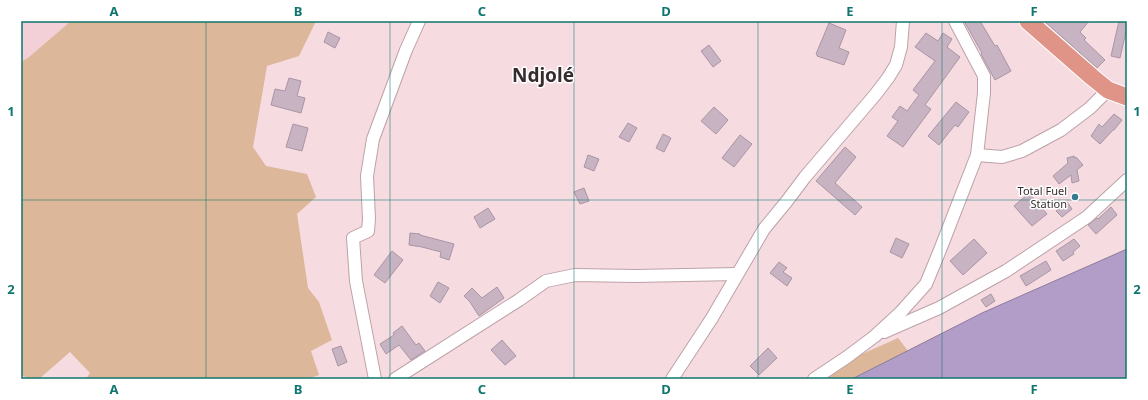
<svg xmlns="http://www.w3.org/2000/svg" width="1148" height="400" viewBox="0 0 1148 400" font-family="'Noto Sans',sans-serif">
<style>
.built{fill:#f3cfd8}
.green{fill:#ddb79a}
.water{fill:#b19dc8;stroke:#8c7b9a}
.building{fill:#c7b3c2;stroke:#a995a4}
.lines{fill:none;stroke-linecap:round;stroke-linejoin:round}
.minor-casing{stroke:#bca2a8;stroke-width:14}
.highway-casing{stroke:#fff;stroke-width:19}
.minor{stroke:#fff;stroke-width:12}
.highway{stroke:#df9487;stroke-width:17}
.grid{fill:none;stroke:#0f766e;stroke-width:1;stroke-opacity:0.55}
.poi-dot{fill:#3a7a8e;stroke:#fff;stroke-width:1.5}
.labels{text-anchor:middle;stroke-width:3;stroke-linejoin:round;paint-order:stroke}
.poi-label{font-size:11px;fill:#362c2e;stroke:#fff;text-anchor:end}
.town-label{font-size:19px;font-weight:bold;fill:#362c2e;stroke:#fff}
.neatline{fill:none;stroke:#0f766e;stroke-width:1.5}
.grid-label{font-size:13px;text-anchor:middle;font-weight:bold;fill:#0f766e}
</style>
<rect width="100%" height="100%" fill="#f6dbe1"/>
<!-- built -->
<polygon class="built" points="21,21 71,21 29,57 21,62"/>
<!-- green -->
<g class="green">
<polygon points="71,21 316,21 299,56 267,66 253,147 266,166 307,174 316,197 297,214 308,288 319,302 332,340 311,351 319,375 307,379 86,379 90,373 70,352 39,379 30,379 21,375 21,62 29,57"/>
<polygon points="898,338 908,351 852,379 822,379 851,359"/>
</g>
<!-- water -->
<polygon class="water" points="1127,249 1127,379 852,379 982,313"/>
<!-- building -->
<g class="building">
<polygon points="964,21 980,21 995,46 997,45 1011,71 995,80 981,54 982,53"/>
<polygon points="1044,21 1089,21 1080,32 1086,38 1084,40 1105,60 1097,68"/>
<polygon points="1119,21 1127,21 1127,27 1120,58 1111,56"/>
<polygon points="829,23 846,30 839,48 849,52 844,65 817,56 817,54 816,54"/>
<polygon points="328,32 340,38 335,48 324,42"/>
<polygon points="926,33 938,41 943,33 952,39 947,47 960,57 925,105 931,109 903,147 887,136 898,121 892,117 900,106 907,111 919,95 913,90 935,61 915,47"/>
<polygon points="709,45 721,61 713,67 701,51"/>
<polygon points="289,78 301,81 297,96 305,98 301,113 271,105 275,89 285,91"/>
<polygon points="956,102 969,112 958,127 955,125 939,145 928,136"/>
<polygon points="714,107 728,120 716,134 701,121"/>
<polygon points="1114,114 1122,120 1114,130 1113,130 1100,144 1091,136 1099,124 1102,127"/>
<polygon points="628,123 637,128 629,142 619,137"/>
<polygon points="293,124 308,128 302,151 286,147"/>
<polygon points="663,134 671,138 664,152 656,148"/>
<polygon points="740,135 752,144 734,167 722,158"/>
<polygon points="845,147 856,157 835,183 862,207 855,215 816,181"/>
<polygon points="588,155 599,159 594,171 584,167"/>
<polygon points="1074,156 1074,158 1076,157 1083,165 1077,170 1079,181 1072,183 1071,175 1059,184 1053,176 1068,163 1067,158"/>
<polygon points="584,188 589,201 580,204 574,192"/>
<polygon points="1029,193 1047,214 1032,226 1014,206"/>
<polygon points="1067,202 1072,209 1062,217 1056,211"/>
<polygon points="1111,207 1117,215 1096,234 1088,225 1097,218 1098,219"/>
<polygon points="488,208 495,219 480,228 474,217"/>
<polygon points="410,233 420,234 420,235 454,244 449,260 440,257 441,252 422,247 409,245"/>
<polygon points="896,238 909,244 902,258 890,252"/>
<polygon points="974,239 987,253 963,275 950,261"/>
<polygon points="1074,239 1080,246 1073,252 1074,254 1063,261 1056,251"/>
<polygon points="392,251 403,260 385,283 374,275"/>
<polygon points="1046,261 1051,270 1026,286 1020,276"/>
<polygon points="779,262 787,268 783,272 792,278 787,286 770,273"/>
<polygon points="438,282 449,288 440,303 430,296"/>
<polygon points="497,287 504,298 479,316 470,302 464,296 472,288 482,298"/>
<polygon points="991,294 995,301 986,307 981,300"/>
<polygon points="402,326 416,345 419,343 425,351 411,360 399,345 386,354 380,344 394,335 393,333"/>
<polygon points="502,340 516,356 505,365 491,350"/>
<polygon points="341,346 347,362 338,366 332,349"/>
<polygon points="768,348 777,358 759,375 750,366"/>
</g>
<g class="lines">
<defs>
<g id="minor">
<polyline points="977,155 1002,157 1022,151 1061,130 1090,108 1108,90"/>
<polyline points="884,332 939,308 1006,271 1087,217 1127,180"/>
<polyline points="375,379 356,281 353,238 368,231 369,219 367,176 373,139 406,50 419,21"/>
<polyline points="395,379 519,300 546,281 575,275 635,276 737,274"/>
<polyline points="672,379 712,318 764,229 787,201 805,177 875,95 888,78 896,65 901,47 903,21"/>
<polyline points="814,379 847,357 875,336 900,313 926,284 940,250 977,155 984,93 984,76 955,21"/>
</g>
<polyline id="highway" points="1028,21 1092,77 1108,90 1127,97"/>
</defs>
<!-- minor casing -->
<use href="#minor" class="minor-casing"/>
<!-- highway casing -->
<use href="#highway" class="highway-casing"/>
<!-- minor -->
<use href="#minor" class="minor"/>
<!-- highway -->
<use href="#highway" class="highway"/>
</g>
<!-- grid -->
<path class="grid" d="M206,21V379M390,21V379M574,21V379M758,21V379M942,21V379M21,200H1127"/>
<!-- markers -->
<circle class="poi-dot" cx="1075" cy="197" r="4"/>
<g class="labels">
<!-- poi labels -->
<g class="poi-label">
<text x="1067" y="195">Total Fuel<tspan x="1067" dy="13">Station</tspan></text>
</g>
<!-- town labels -->
<g class="town-label">
<text x="543" y="82">Ndjolé</text>
</g>
</g>
<!-- border -->
<rect width="1148" height="400" fill="none" stroke="#ffffff" stroke-width="44"/>
<rect x="22" y="22" width="1104" height="356" class="neatline"/>
<g class="grid-label">
<text x="114" y="16">A</text>
<text x="298" y="16">B</text>
<text x="482" y="16">C</text>
<text x="666" y="16">D</text>
<text x="850" y="16">E</text>
<text x="1034" y="16">F</text>
<text x="11" y="116">1</text>
<text x="1137" y="116">1</text>
<text x="11" y="294">2</text>
<text x="1137" y="294">2</text>
<text x="114" y="394">A</text>
<text x="298" y="394">B</text>
<text x="482" y="394">C</text>
<text x="666" y="394">D</text>
<text x="850" y="394">E</text>
<text x="1034" y="394">F</text>
</g>
</svg>
